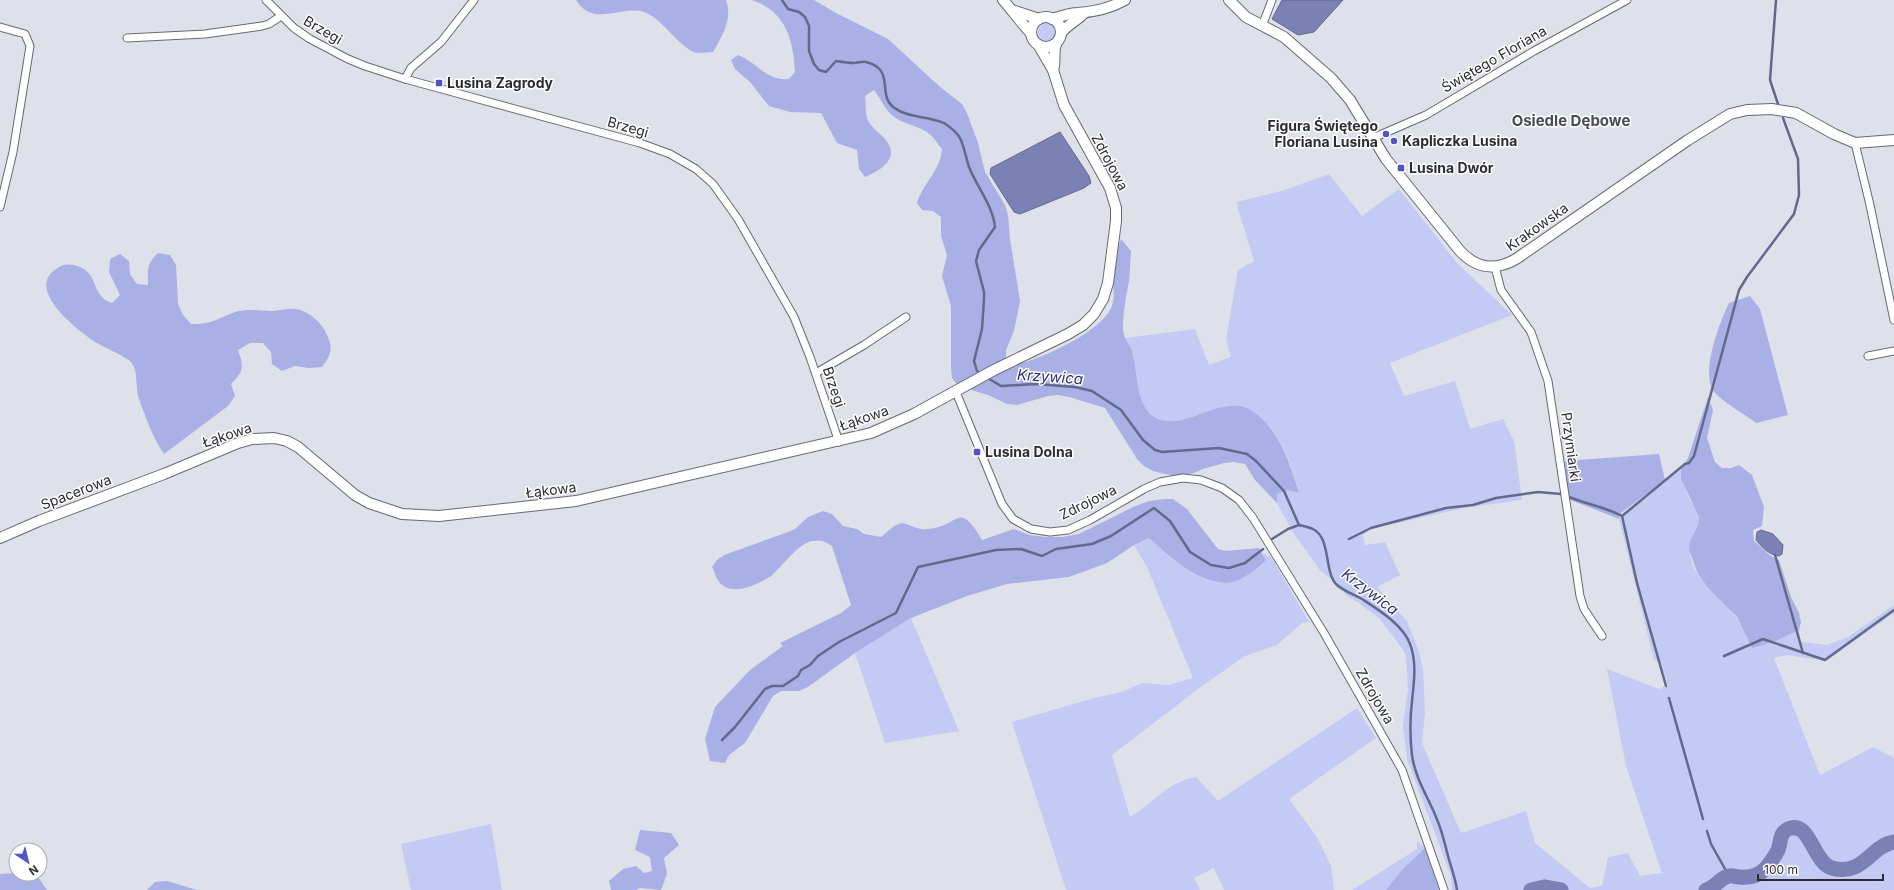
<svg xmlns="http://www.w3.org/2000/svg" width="1894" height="890" viewBox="0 0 1894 890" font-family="Inter,sans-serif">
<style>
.green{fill:#c3caf4}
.forest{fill:#a8b0e6}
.water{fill:#7b81b4;stroke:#63688d}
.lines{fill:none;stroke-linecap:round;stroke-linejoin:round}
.stream{stroke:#63688d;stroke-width:2.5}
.river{stroke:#7b81b4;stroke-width:15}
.street-casing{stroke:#676971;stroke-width:9}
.secondary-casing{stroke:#676971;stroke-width:12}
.street{stroke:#fff;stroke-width:7}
.secondary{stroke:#fff;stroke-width:10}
.poi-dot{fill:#5252c9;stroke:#fff;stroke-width:1.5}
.labels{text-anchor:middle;stroke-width:3;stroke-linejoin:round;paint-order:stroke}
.street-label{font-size:14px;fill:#2c2d31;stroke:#fff}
.poi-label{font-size:14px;font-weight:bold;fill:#2c2d31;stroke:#fff;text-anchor:start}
.neighbourhood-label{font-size:15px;font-weight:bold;fill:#4a4c53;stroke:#fff}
.water-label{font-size:15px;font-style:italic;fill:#2f3171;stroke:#fff}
</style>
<rect width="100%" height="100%" fill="#dfe1ea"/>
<!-- green -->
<g class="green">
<circle cx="1047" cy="32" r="9"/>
<path d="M1329,174L1362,216L1399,189L1457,263L1512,315L1390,363L1404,396L1455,381L1470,429L1503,419L1514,441L1522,500L1464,508L1370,529L1363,535L1365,545L1385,542L1400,575L1377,587L1407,621L1419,652L1423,669L1425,712L1422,743L1461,833L1526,811L1535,843L1590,888L1602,886L1608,857L1628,853L1640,876L1662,873L1626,766L1607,669L1659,689L1668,686L1661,663L1654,660L1619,519L1681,470C1682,482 1686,492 1691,502C1694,507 1699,513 1699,518C1699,525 1696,529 1693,535C1686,548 1690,561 1697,573C1713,599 1739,610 1748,641H1776L1799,630L1801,642L1827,645L1848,637L1894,605V613L1826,661L1787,655L1774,658L1820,775L1873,747L1894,758V890H1452L1451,876L1407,759L1403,726L1408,689L1406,657L1404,651L1380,619L1359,603L1347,596L1340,586L1320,570L1294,534L1277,503V494L1288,490L1299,493C1291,464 1283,438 1260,418C1255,413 1250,408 1243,406C1214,400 1171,439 1147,411C1136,399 1137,371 1133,355C1131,349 1128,344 1126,338L1195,329L1209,365L1231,357L1226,339L1238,270L1254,261L1236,202L1282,191Z"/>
<path d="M1149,538C1169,557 1196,581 1226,583C1240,583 1257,569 1266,560L1262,553L1271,557L1309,622L1302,623L1277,645L1245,656L1202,686L1112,755L1130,817C1155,802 1165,783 1196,777L1218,801L1357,708L1376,738L1289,799L1317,837L1331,866L1334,890H1224L1214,868L1194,878L1200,890H1066L1012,722L1094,698L1122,692L1142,683L1168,685L1193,678L1147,567L1134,545Z"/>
<polygon points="911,618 959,731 885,743 855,653"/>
<polygon points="491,824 502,890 411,890 401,844"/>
<polygon points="1417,841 1425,848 1402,871 1386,890 1352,890 1417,849"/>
</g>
<!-- forest -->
<g class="forest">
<path d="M576,0H726C733,18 722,37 713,52C709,52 703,53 698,53C681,51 663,18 644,12C622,5 593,28 576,0Z"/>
<path d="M752,0H814L836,13L888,39L939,86L962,104L967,113L978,143L985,172L1005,205L1008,215L1010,239L1020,301L1014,331L1006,350V360L1014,365C1040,360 1102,332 1112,306C1115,297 1113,288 1113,278C1113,265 1117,252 1121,239L1131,251C1130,261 1130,271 1129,281C1126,297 1123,312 1123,329C1123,338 1130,344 1132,351C1139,375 1134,418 1167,421C1192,423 1216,402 1241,406C1248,407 1254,412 1259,416C1282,437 1290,464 1299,493L1288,490L1277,494V503L1255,480L1245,464L1234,462L1224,463L1203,469L1194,473L1174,476L1153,471L1144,466L1137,459L1105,408L1069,397L1058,395L1048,396L1017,405L1007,404L988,395L958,386L952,378L951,368V306L942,276L947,255L941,236V217L933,211L922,210L917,203C923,183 941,170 942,149C937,143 933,136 927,132C916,125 903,124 893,116C884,109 881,98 874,90L865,96C866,102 865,111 867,118C870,127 879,132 885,139C901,157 882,170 865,177L859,169L857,150L837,143L821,113L790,112L769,106L750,82L735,69L731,60L738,55C758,63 766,81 789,79L795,72C793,39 786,12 752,0Z"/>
<path d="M158,253L170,255L176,265L178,304L183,315L191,324C211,325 218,318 235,312C247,308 260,311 272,311C280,311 288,308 296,309C308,311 320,321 325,331C333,347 333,352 322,367L309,368L295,366L282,371L272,364L271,352L263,343H250L238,350C244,367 244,371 231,384L235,396L228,406L164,454C154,440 145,416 139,399C135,387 139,370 130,361C121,354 105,348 95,342C76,329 22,288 59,267C66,263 74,264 82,268C95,275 93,287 102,297C104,300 109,302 112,303L120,295L109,272L110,259L120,254L129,261L130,274L137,284L148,285C148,270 146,264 158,253Z"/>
<path d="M1750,296L1760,309L1788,415L1756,423C1743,413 1727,405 1716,394C1698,376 1720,322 1729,303Z"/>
<polygon points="1708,397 1713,410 1707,438 1715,462 1722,468 1731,468 1739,465 1752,475 1764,507 1762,526 1753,530 1754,541 1771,556 1779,560 1791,597 1799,613 1801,622 1799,630 1776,641 1752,648 1737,617 1708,588 1698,574 1689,550 1690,541 1698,525 1699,517 1681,479 1681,470 1688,458"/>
<polygon points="1659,454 1665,480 1621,513 1619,519 1568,499 1565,461"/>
<path d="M1165,499H1173L1187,509L1218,549L1226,551L1259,548L1266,560C1257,569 1240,583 1226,583C1195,581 1170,557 1149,538L1134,545L1107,563L1069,577L1007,584L967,596L911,618L855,653L808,687L799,691H781L773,696L745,743L729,755L725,763L710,761L705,739L715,707L750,670L783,646L780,643L841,613L851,605L832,546C806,527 788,562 771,576C759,584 732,597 720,583C716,579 715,572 712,567L717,560L724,555L788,532L795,529L808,517L823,511L832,514L843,526L857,529L864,534L881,537L894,526L902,523C911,525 918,530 927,529C958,528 958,498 982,540L1014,529L1029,535L1046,537H1062L1079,534L1133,507L1149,501Z"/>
<polygon points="640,830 671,833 679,845 664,858 667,874 661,890 640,888 636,890 611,890 609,881 623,869 636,866 644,873 652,871 650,857 635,850"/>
<polygon points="1425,848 1439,890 1386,890 1401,871"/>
<polygon points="16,873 36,874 47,890 0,890 0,874"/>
<polygon points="167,881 197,890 147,890 155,882"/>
</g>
<!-- water -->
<g class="water">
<polygon points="1282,0 1343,0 1314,32 1298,35 1272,19"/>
<polygon points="1060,132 1089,176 1091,183 1084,188 1020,214 1014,212 990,174 991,168"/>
<path d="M1761,530L1773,534L1783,545L1782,554L1779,556C1769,555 1762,547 1756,540L1757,532Z"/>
</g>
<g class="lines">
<!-- stream -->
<g class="stream">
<path d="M782,0L788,9L799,12L805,17L809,26V51L814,64L819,70L826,72L836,61C842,62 848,63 854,63C858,63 863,61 866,62C895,69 878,94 892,106C906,118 927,116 944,123C950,127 956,131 960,138C964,146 966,158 969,167C977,187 993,206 995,227L979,250L976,261L984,292V299L982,329L974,361L977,371L982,374"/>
<polyline points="1776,0 1770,80 1778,104"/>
<polyline points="986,377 1001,386 1036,384 1075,387 1092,391 1121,410 1143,440 1155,450 1162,452 1219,448 1247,454 1256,461 1284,491 1299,525"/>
<path d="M1569,497C1586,504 1605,507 1622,516L1637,583L1666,686"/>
<polyline points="1622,516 1685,464 1689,463 1694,456 1739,290 1747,277 1794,214 1799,195 1798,159 1783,118"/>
<path d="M1299,525C1303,526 1309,527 1313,529C1331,538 1324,571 1336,584C1343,591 1353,594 1362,599C1379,610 1403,625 1410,644C1417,662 1414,682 1412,701C1410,718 1410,738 1412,755C1415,778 1428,797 1436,817C1441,828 1444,840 1447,852C1450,865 1455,876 1457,890"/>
<polyline points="1272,539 1288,529 1299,525"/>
<polyline points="1349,539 1371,528 1446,508 1473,505 1496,498 1538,492 1561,494"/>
<polyline points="1775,555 1803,653"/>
<polyline points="1724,656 1763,639 1825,660 1894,610"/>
<polyline points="1669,698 1703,819"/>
<polyline points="722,740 735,727 765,689 772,686 783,686 798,676 801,670 810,665 818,656 839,642 896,613 918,567 996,550 1021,549 1042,556 1056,549 1092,544 1111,536 1154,508 1170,521 1190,552 1211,565 1229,568 1245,563 1263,549"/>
<polyline points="1707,831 1711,844 1729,876"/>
</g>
<!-- river -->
<g class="river">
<polyline points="1531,890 1544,887 1561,890"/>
<path d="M1706,890C1715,888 1721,877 1729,876C1732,875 1736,877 1739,877C1749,878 1759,876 1766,868C1770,863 1775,856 1778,850C1781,843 1779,833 1788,829C1810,819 1813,863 1832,868C1863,877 1870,846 1894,842"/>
</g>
<defs>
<g id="street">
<polyline points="266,0 294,28 310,39 348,59 365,66 405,79 640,143 670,154 696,169 713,184 738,219 794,317 810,357 839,442"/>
<polyline points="1262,26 1272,0"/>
<polyline points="0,27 25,34 30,46 13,152 0,207"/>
<polyline points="127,38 205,34 262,26 269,24 281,16"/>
<polyline points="405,79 411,68 441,42 474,0"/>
<polyline points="1373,138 1426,115 1534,51 1627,0"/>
<polyline points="1855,143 1870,205 1894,320"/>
<polyline points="1495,267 1501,290 1531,332 1548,381 1580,596 1584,609 1602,636"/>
<polyline points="1868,356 1894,351"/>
<polyline points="816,373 864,345 906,317"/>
<polyline points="956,392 1002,504 1013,519 1031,529 1050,532 1068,530 1090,520 1144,489 1160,482 1183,478 1201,480 1222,488 1239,500 1253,518 1324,633 1402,770 1444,890"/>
</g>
<g id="secondary">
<path d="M1003,0C1013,11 1020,22 1031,33"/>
<path d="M1229,0L1246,17L1284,37L1331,78L1350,100L1386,159L1460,251C1477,269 1495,271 1516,259L1688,140L1730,114L1747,110L1772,109L1796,113L1834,134L1855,143L1894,140"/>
<polyline points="1012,10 1039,19"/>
<circle cx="1046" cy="32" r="15"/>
<path d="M1052,19C1061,17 1068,13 1077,13C1094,12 1109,9 1125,0"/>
<path d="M1061,33C1068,24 1077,21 1084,13"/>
<path d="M1053,70C1056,62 1053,53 1056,44"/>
<polyline points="0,538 39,521 164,474 238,443 252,439 274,438 287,441 298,447 355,495 369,503 402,514 439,516 576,501 871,433 914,414 994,370 1068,334 1083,325 1094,314 1103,299 1108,283 1116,221 1116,208 1110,188 1064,105 1053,70 1039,46"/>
</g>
</defs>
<!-- street casing -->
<use href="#street" class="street-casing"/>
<!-- secondary casing -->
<use href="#secondary" class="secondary-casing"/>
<!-- street -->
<use href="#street" class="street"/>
<!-- secondary -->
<use href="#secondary" class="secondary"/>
</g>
<!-- markers -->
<g class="poi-dot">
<rect x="435" y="79" width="8" height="8" rx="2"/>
<circle cx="1386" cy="134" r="4"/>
<circle cx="1394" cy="141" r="4"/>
<rect x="1397" y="164" width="8" height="8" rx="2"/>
<rect x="973" y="448" width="8" height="8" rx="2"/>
</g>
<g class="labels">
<!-- street labels -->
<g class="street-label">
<text transform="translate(323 30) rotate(30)" y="5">Brzegi</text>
<text transform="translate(1494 59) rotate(-30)" y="5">Świętego Floriana</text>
<text transform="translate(628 127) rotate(16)" y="5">Brzegi</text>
<text transform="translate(1110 162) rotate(62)" y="5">Zdrojowa</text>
<text transform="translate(1537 227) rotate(-35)" y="5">Krakowska</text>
<text transform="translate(834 387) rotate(71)" y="5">Brzegi</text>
<text transform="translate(864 418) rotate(-19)" y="5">Łąkowa</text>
<text transform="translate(227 435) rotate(-18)" y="5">Łąkowa</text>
<text transform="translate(1571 447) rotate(82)" y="5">Przymiarki</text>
<text transform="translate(551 490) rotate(-7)" y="5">Łąkowa</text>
<text transform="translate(76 492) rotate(-21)" y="5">Spacerowa</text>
<text transform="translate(1088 502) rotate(-26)" y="5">Zdrojowa</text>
<text transform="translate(1375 696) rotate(60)" y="5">Zdrojowa</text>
</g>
<!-- poi labels -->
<g class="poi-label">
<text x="447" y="88">Lusina Zagrody</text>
<text x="1378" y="131" text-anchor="end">Figura Świętego<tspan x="1378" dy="16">Floriana Lusina</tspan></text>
<text x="1402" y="146">Kapliczka Lusina</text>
<text x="1409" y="173">Lusina Dwór</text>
<text x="985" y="457">Lusina Dolna</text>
</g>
<!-- neighbourhood labels -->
<g class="neighbourhood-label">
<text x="1571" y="126">Osiedle Dębowe</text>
</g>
<!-- water labels -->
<g class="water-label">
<text transform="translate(1050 377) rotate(4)" y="5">Krzywica</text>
<text transform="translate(1370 592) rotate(37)" y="5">Krzywica</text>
</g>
</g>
<!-- north arrow -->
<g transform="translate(28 862) rotate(145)"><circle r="19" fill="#ffffff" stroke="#ababad"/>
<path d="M0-3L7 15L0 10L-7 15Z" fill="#5252c9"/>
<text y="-6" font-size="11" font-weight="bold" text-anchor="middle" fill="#2c2d31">N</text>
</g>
<!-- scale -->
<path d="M1758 874v6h125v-6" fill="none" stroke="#2c2d31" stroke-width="2"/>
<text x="1764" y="874" font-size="12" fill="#2c2d31" stroke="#ffffff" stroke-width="3" paint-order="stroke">100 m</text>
</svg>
